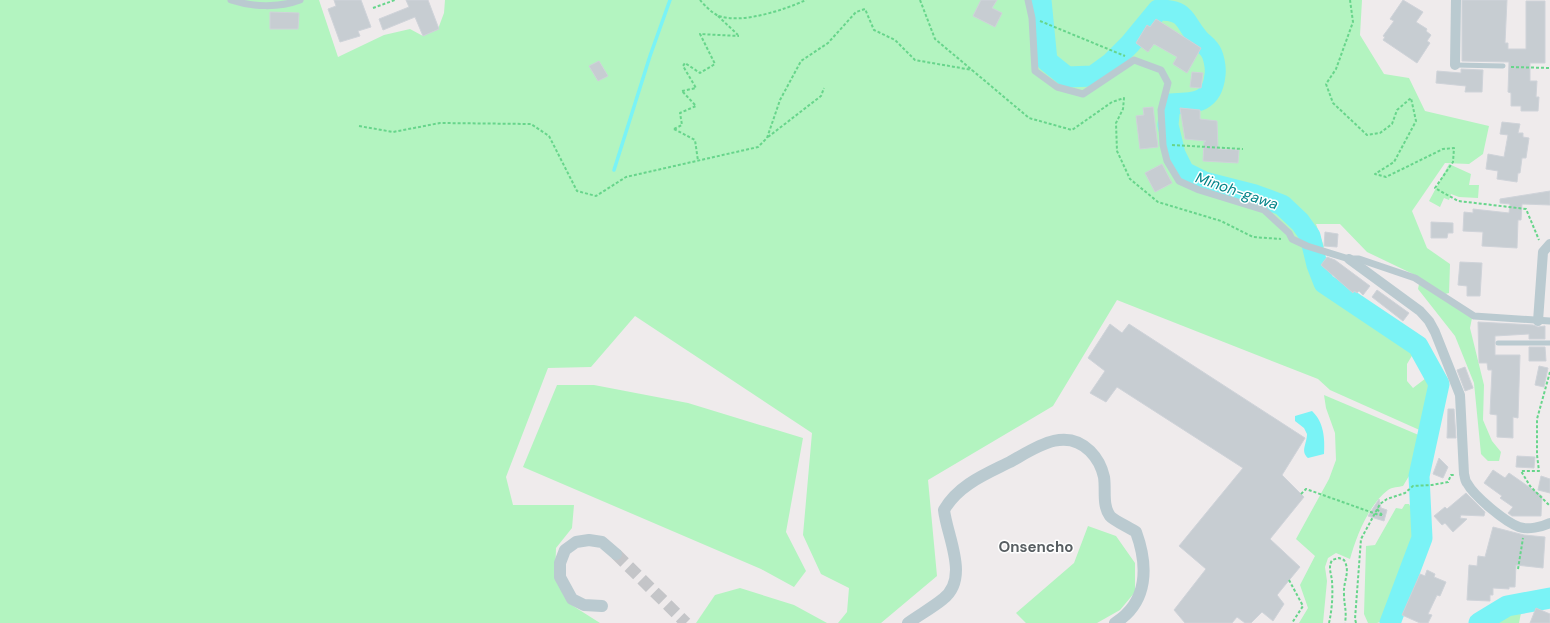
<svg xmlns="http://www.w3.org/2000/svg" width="1550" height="623" viewBox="0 0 1550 623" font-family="'DM Sans',sans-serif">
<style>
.green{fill:#b3f4c0}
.water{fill:#7af3f6}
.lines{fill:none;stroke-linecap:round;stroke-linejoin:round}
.stream{stroke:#7af3f6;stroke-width:3.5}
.river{stroke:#7af3f6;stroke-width:21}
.building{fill:#c7cdd2;stroke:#cfd3d9}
.tertiary-tunnel{stroke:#c4c5c8;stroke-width:12;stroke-dasharray:12 6;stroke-linecap:butt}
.path{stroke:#67d58b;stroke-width:2;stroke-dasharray:3 2;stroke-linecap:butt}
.service{stroke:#bacad0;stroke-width:5}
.pedestrian{stroke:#bacad0;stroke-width:7}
.minor{stroke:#bacad0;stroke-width:10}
.tertiary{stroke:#bacad0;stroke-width:12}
.path-bridge{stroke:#67d58b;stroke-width:2;stroke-dasharray:3 2;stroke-linecap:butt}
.labels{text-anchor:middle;stroke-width:3;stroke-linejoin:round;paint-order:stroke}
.water-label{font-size:15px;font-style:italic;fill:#048488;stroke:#fff}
.neighbourhood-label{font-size:15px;font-weight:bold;fill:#585e62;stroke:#fff}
</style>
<rect width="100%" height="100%" fill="#efebec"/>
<!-- green -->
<g class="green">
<polygon points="0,0 319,0 338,57 384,35 410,29 423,36 438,29 444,13 445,0 1362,0 1360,35 1384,74 1409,78 1425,111 1489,126 1483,154 1469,164 1445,163 1412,211 1427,248 1450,264 1449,293 1445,294 1415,275 1367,252 1340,224 1316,224 1324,247 1308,243 1306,249 1320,287 1416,349 1407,364 1407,381 1413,388 1430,375 1436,385 1424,432 1330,390 1318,379 1117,300 1053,406 928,480 937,576 881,623 838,623 847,612 849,588 821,574 803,535 812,433 635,316 591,367 548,368 506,477 513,505 574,505 572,528 556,548 555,577 570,604 600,623 0,623"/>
<polygon points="1449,164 1471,174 1469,185 1479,185 1478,198 1459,197 1451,194 1449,200 1444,198 1440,207 1429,201"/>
<polygon points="1419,284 1472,318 1470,328 1484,385 1483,420 1492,441 1501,452 1499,461 1488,461 1481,454 1474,383 1455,336 1418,289"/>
<polygon points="557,385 594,385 688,403 803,438 786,532 806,571 794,587 761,569 523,467"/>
<path d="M1324,395L1421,436L1415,466L1403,486C1399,487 1392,487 1388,490C1369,504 1356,537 1350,559L1336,553L1328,558L1325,567L1327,581L1323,623H1299L1308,608L1300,585L1315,556L1296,539L1329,479L1336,460L1335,433L1326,408Z"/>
<polygon points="1405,504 1409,504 1412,510 1415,537 1386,620 1377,623 1368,623 1364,614 1366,546 1375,545 1396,508 1402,509"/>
<polygon points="1088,526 1116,536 1135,563 1135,592 1120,610 1097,623 1026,623 1016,613 1074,563"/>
<polygon points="740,588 794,605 827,623 696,623 715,595"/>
<polygon points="1522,608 1519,623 1488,623 1508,611"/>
</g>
<!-- water -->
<path class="water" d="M1312,411C1324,422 1325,439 1324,454L1308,458C1300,451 1307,444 1307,434L1304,428L1295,421V416Z"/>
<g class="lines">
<!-- stream -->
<polyline class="stream" points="614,170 650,56 670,0"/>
<!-- river -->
<g class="river">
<path d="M1041,0L1047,61L1067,77L1093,76L1111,63L1130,44L1158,10C1187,10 1183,20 1198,38C1201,42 1206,45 1209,49C1214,55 1216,68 1215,75C1212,104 1194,103 1170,104L1168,125L1175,154L1184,172L1204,182L1255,195L1282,205L1300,222L1310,236L1317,265L1324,283L1418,346L1439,384L1419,476L1422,538L1390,623"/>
<polyline points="1479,623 1507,606 1550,598"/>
</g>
</g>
<!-- building -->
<g class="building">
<polygon points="334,0 361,0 371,27 358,31 360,36 340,42 328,9 336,6"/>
<polygon points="406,0 428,0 439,29 423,36 415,17 383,30 379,19 409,7"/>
<polygon points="981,0 997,0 992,8 1002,13 995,27 973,16"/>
<polygon points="1403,0 1423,12 1416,22 1427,29 1426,31 1431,35 1427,41 1430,43 1417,63 1383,40 1385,37 1383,36 1394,21 1390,19"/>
<polygon points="1462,0 1507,0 1505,43 1508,43 1508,49 1526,49 1526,1 1545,1 1545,63 1530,63 1530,81 1537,81 1536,97 1539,97 1538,111 1521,111 1521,106 1511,106 1511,93 1508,92 1509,62 1462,61"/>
<polygon points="270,12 299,13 298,29 270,29"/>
<polygon points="1156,19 1201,48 1187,73 1173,64 1177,57 1154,44 1148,52 1136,43 1147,25 1150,27"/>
<polygon points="599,61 608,76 598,81 589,66"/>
<polygon points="1461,69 1483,70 1482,92 1465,92 1466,86 1436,83 1437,71 1461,73"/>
<polygon points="1192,72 1203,73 1201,88 1190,87"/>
<polygon points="1153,107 1158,147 1140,149 1136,116 1144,115 1143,108"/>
<polygon points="1180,108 1200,110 1200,119 1217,121 1218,149 1239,150 1238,163 1203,161 1204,142 1206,141 1185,139"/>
<polygon points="1502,122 1520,124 1518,133 1523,133 1523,137 1529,138 1526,158 1522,158 1520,173 1518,173 1517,182 1497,179 1498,171 1486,169 1488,154 1504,157 1508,135 1500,134"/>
<polygon points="1162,164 1172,183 1155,192 1145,173"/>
<polygon points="1550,191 1550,205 1522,204 1521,220 1518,220 1517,248 1482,246 1483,232 1463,231 1464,212 1473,213 1473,209 1509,213 1510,204 1500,203 1500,199"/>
<polygon points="1431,222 1453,223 1453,233 1448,233 1447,238 1431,238"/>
<polygon points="1325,232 1338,234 1337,247 1324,246"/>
<polygon points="1327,257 1335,260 1370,286 1363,295 1359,291 1357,293 1354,291 1353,293 1321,265"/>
<polygon points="1460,262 1482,263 1480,296 1467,296 1467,286 1458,285"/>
<polygon points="1377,290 1409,313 1403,321 1372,297"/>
<polygon points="1478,322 1533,325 1538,327 1545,326 1545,339 1529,339 1529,334 1495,336 1495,355 1520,355 1518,418 1513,417 1513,438 1497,437 1497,415 1490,414 1492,370 1488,370 1487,363 1479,363"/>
<polygon points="1110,324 1122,333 1129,324 1305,438 1282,475 1304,497 1270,539 1300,567 1277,595 1284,604 1273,621 1262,612 1251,623 1245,623 1237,617 1232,623 1185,623 1174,610 1206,569 1179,546 1243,468 1117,387 1106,402 1090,393 1105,371 1088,358"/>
<polygon points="1529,347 1545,347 1546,361 1529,361"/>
<polygon points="1539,366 1548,368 1544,387 1535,385"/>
<polygon points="1465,367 1473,388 1465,391 1457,370"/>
<polygon points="1448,409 1454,409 1456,438 1447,438"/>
<polygon points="1517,456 1535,457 1534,468 1516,467"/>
<polygon points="1439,458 1448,467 1443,478 1433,474"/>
<polygon points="1493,470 1505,478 1509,473 1542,496 1541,516 1512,516 1508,513 1513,507 1500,498 1502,496 1484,483"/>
<polygon points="1541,476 1550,479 1550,493 1538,490"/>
<polygon points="1466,493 1485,512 1484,516 1461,515 1460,518 1467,519 1453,532 1445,523 1442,525 1434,516 1445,507 1447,509"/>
<polygon points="1379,499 1381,508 1387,510 1384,521 1368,516"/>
<polygon points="1493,527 1524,535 1545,537 1543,568 1516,565 1515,587 1509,587 1509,589 1493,588 1493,595 1490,595 1490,601 1467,600 1469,565 1477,566 1478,556 1485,557"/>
<polygon points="1427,570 1435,574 1434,577 1446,582 1440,596 1437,595 1428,614 1432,615 1428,623 1420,623 1402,615 1420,574 1425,576"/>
<polygon points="1536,608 1550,614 1550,623 1530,623"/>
</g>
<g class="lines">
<!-- tertiary-tunnel -->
<polyline class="tertiary-tunnel" points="616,554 686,623"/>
<!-- path -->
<g class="path">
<path d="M700,0C704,5 713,14 719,16C742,24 784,10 806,0"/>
<polyline points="920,0 935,39 972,70 1029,118 1072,130 1112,102 1124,98 1123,109 1116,123 1117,151 1130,179 1158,202 1221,221 1253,237 1281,239"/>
<polyline points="1350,0 1353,22 1336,69 1326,84 1333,103 1367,135 1380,133 1392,124 1397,110 1411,98 1416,121 1394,162 1375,174 1386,177 1443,149 1454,148 1453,162 1435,188 1458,201 1526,209 1539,240"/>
<polyline points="373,8 395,0"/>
<polyline points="718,16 738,35"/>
<polyline points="1040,21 1125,56"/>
<polyline points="1511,67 1550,68"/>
<polyline points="682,91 696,88 683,66 685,63 700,73 715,64 700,34 739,36"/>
<polyline points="359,126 393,132 440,123 531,124 549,136 577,191 596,196 626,177 758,147 767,138 780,100 801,61 828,43 856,12 865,9 874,30 895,40 915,60 972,70"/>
<polyline points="674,129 682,125 680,113 696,106 682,91"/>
<polyline points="674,129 695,140 698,161"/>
<polyline points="768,137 821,96 824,88"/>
<polyline points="1172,145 1243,149"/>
<polyline points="1550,372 1537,419 1537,455 1539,471 1521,471 1530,486 1550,506"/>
<polyline points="1377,509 1382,515"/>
<polyline points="1518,569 1523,538"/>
<polyline points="1289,580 1303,606 1292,623"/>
<path d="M1329,623C1332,610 1333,595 1332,581C1331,572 1328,568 1332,560L1339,558L1344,560C1351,572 1343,581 1344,594C1344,606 1347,610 1345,623"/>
<polyline points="1356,623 1355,619 1361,539 1380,504 1387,499 1405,493 1413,486 1432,485 1448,482 1451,475 1454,475"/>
</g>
<!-- service -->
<g class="service">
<polyline points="1455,65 1503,66"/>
<polyline points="1498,343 1550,343"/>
</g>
<!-- pedestrian -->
<g class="pedestrian">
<path d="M231,0C252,7 279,8 300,0"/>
<polyline points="1028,0 1032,18 1035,71 1057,87 1083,94 1134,60 1161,70 1168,83 1161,110 1163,145 1167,161 1179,181 1199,190 1264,210 1289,233 1292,239 1307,246 1349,259 1359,259 1415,278 1474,316 1550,321"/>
</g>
<!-- minor -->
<g class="minor">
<polyline points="1455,65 1456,0"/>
<path d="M1349,259L1420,311L1429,321L1435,332L1460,395L1464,474C1465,477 1465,481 1467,483C1474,496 1505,522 1519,527C1528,530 1542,527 1550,523"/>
<polyline points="1538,321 1543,252 1550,244"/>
</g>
<!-- tertiary -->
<g class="tertiary">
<polyline points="602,606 584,605 572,599 560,577 560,563 565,550 576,542 589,540 602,542 616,554"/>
<path d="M908,623C919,615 932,608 943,599C970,578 947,537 944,510C958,485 986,474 1010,462C1035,448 1065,426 1090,451C1097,458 1102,468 1104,477C1106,490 1102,505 1110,516C1113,520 1130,528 1136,532C1148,565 1149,602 1115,623"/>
</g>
<!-- path-bridge -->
<polyline class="path-bridge" points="1301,494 1306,489 1379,515 1382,515"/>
</g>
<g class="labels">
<!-- water labels -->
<g class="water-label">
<text transform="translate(1237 191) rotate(19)" y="5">Minoh-gawa</text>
</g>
<!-- neighbourhood labels -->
<g class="neighbourhood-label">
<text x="1036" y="552">Onsencho</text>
</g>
</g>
</svg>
